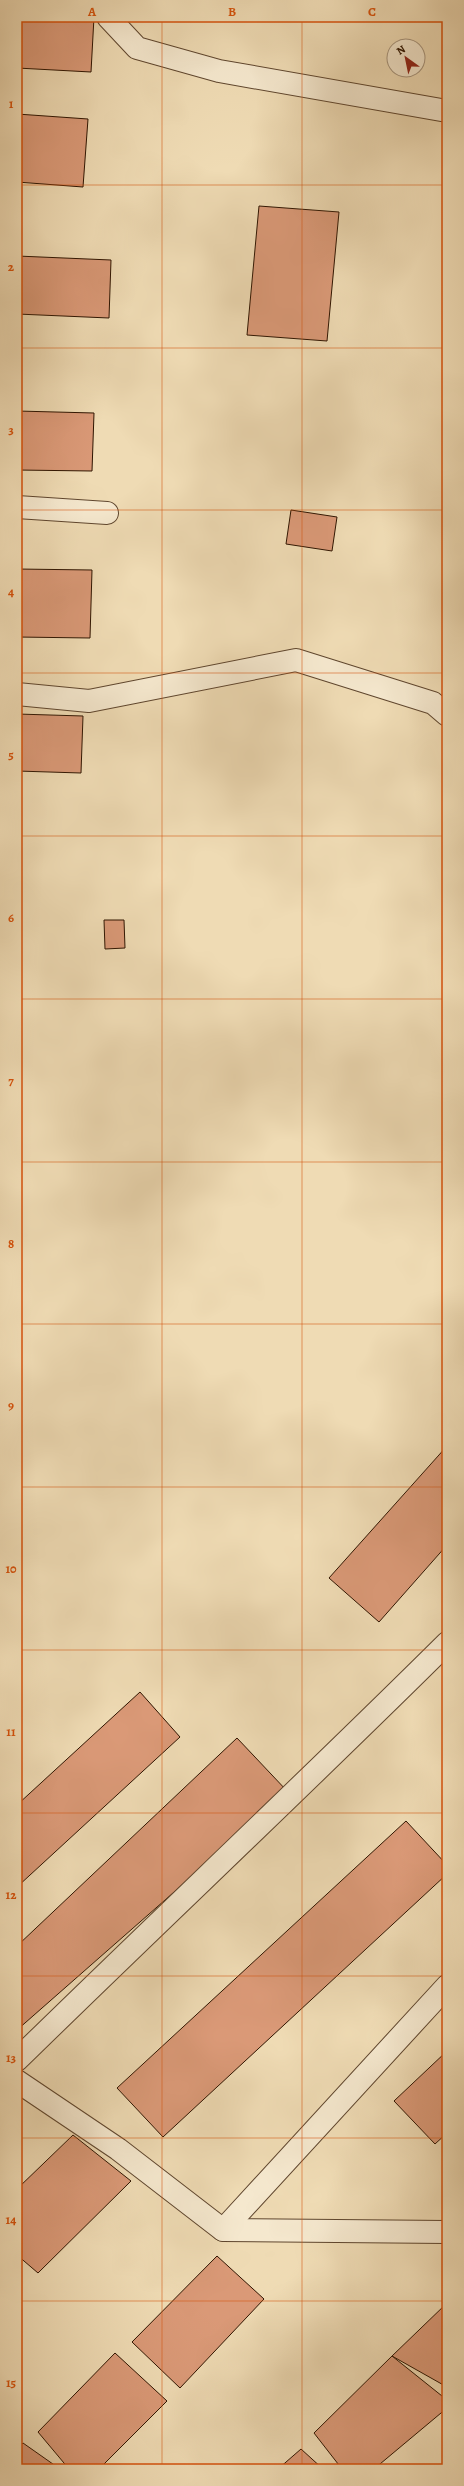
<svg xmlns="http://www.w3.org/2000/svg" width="464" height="2486" viewBox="0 0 464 2486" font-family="Alegreya,serif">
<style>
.building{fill:#da9977;stroke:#2f1501}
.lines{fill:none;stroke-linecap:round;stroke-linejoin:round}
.minor-casing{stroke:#5f462e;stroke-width:24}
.minor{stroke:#f5e8ce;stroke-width:22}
.grid{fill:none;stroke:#d6520b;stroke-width:1;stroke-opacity:0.55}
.neatline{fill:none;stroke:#d6520b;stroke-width:1.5}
.grid-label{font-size:13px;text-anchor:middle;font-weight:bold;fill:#d6520b}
</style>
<rect width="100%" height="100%" fill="#efdbb4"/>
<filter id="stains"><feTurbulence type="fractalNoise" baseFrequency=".005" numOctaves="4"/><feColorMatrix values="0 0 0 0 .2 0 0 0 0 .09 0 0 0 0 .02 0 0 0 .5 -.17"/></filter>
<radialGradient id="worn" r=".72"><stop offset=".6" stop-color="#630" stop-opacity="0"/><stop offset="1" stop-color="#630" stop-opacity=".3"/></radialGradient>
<!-- building -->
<g class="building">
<polygon points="17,17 94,17 91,72 17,68"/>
<polygon points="17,114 88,119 83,187 17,182"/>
<polygon points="259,206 339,212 327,341 247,335"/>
<polygon points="17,256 111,260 109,318 17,314"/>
<polygon points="17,411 94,413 92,471 17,470"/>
<polygon points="291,510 337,517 332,551 286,544"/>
<polygon points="17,569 92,570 90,638 17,637"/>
<polygon points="17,714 83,716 81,773 17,771"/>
<polygon points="104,920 124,920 125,948 105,949"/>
<polygon points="447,1446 447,1545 379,1622 329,1578"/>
<polygon points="140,1692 180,1737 17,1887 17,1805"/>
<polygon points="237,1738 288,1792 17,2030 17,1946"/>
<polygon points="406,1821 447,1865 447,1874 163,2137 117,2088"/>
<polygon points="447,2051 447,2133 435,2144 394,2101"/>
<polygon points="73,2135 131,2181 38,2273 17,2255 17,2189"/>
<polygon points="217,2256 264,2299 180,2388 132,2342"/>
<polygon points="447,2303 447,2387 392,2356"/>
<polygon points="115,2353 167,2401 99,2469 69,2469 38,2432"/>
<polygon points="392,2356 447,2400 447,2408 374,2469 342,2469 314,2433"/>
<polygon points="23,2443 60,2469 17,2469 17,2449"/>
<polygon points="301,2449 323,2469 278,2469"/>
</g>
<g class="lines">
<defs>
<g id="minor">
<polyline points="108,17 137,48 219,71 447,111"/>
<polyline points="17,507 107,513"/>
<polyline points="17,694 89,701 296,660 433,703 447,715"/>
<path d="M17,2060C160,1920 305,1784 447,1643"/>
<polyline points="17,2081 118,2149 223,2230 447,2232"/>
<polyline points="223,2230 447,1986"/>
</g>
</defs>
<!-- minor casing -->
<use href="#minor" class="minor-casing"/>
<!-- minor -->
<use href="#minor" class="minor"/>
</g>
<!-- grid -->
<path class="grid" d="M162,17V2469M302,17V2469M17,185H447M17,348H447M17,510H447M17,673H447M17,836H447M17,999H447M17,1162H447M17,1324H447M17,1487H447M17,1650H447M17,1813H447M17,1976H447M17,2138H447M17,2301H447"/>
<!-- margin -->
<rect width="464" height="2486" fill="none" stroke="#efdbb4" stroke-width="44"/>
<!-- north arrow -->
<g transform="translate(406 58) rotate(327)"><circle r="19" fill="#f5e8ce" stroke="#a6947c"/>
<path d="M0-3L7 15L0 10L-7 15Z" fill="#8f2418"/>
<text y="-6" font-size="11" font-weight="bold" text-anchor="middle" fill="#2f1501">N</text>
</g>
<rect x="22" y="22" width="420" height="2442" class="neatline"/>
<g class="grid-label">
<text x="92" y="16">A</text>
<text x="232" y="16">B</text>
<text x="372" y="16">C</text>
<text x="11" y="108">1</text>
<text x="11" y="271">2</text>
<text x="11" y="434">3</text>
<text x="11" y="596">4</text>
<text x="11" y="759">5</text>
<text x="11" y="922">6</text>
<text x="11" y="1085">7</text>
<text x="11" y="1248">8</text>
<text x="11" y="1410">9</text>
<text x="11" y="1573">10</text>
<text x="11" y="1736">11</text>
<text x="11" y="1899">12</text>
<text x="11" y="2062">13</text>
<text x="11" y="2224">14</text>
<text x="11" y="2387">15</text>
</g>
<rect width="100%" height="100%" filter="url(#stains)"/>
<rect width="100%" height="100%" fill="url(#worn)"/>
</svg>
